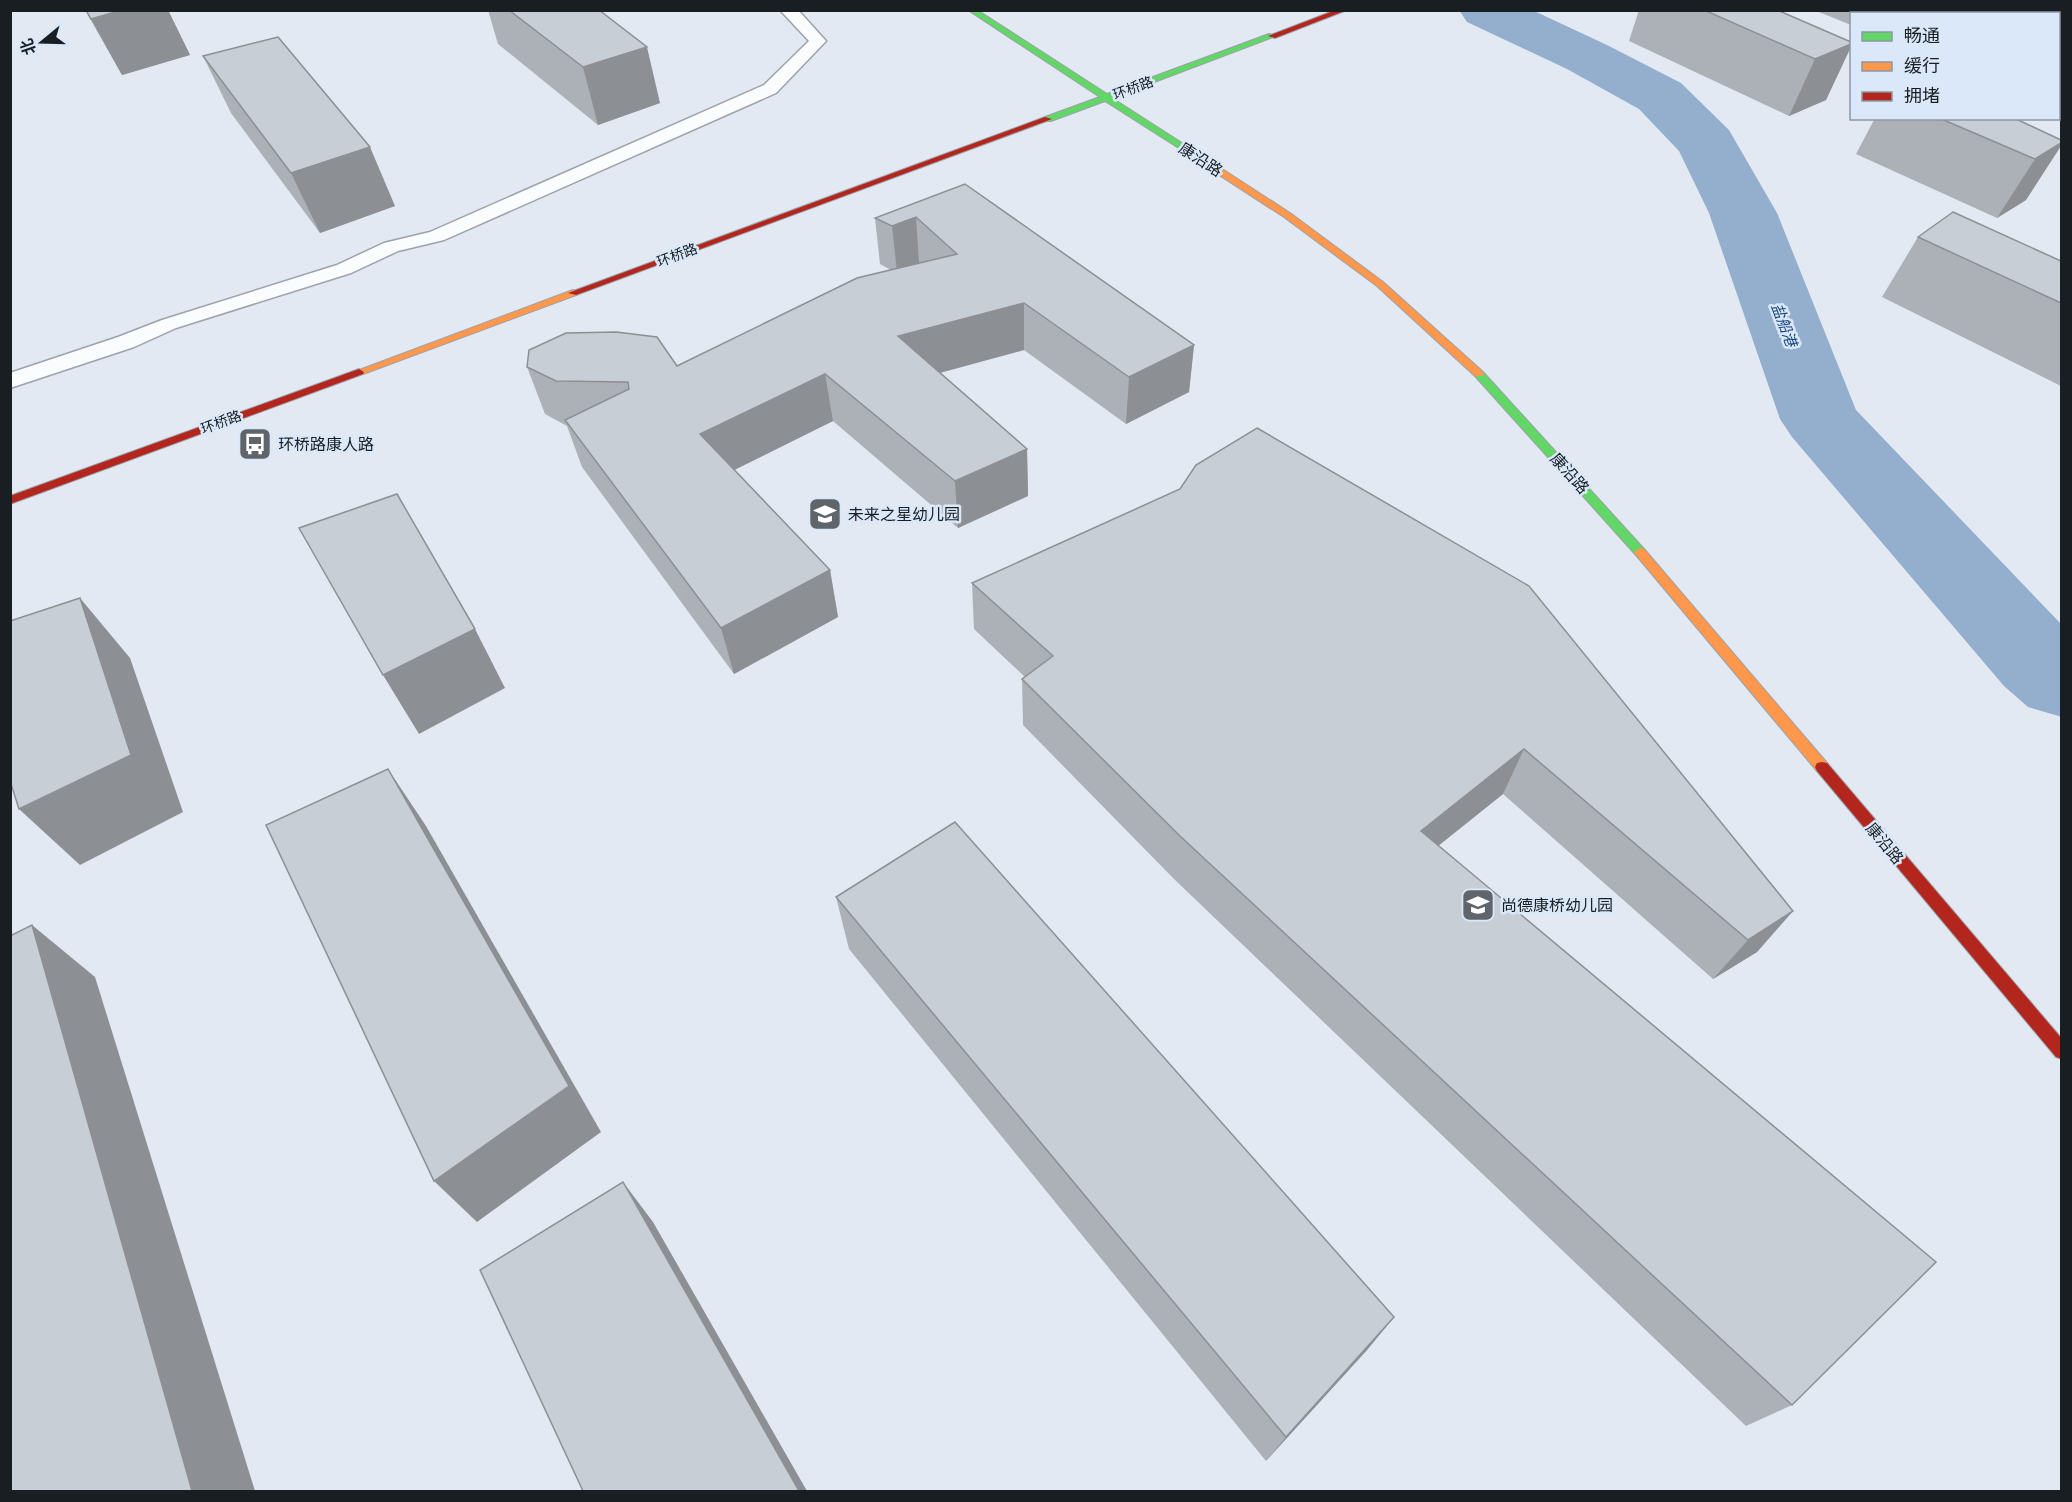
<svg xmlns="http://www.w3.org/2000/svg" width="2072" height="1502" viewBox="0 0 2072 1502" font-family="'Titillium Web','Noto Sans SC',sans-serif">
<style>
.lines{fill:none;stroke-linecap:round;stroke-linejoin:round}
.river{fill:#94aece;fill-rule:evenodd}
.lane-casing{stroke:#9ca2a9;stroke-width:3}
.fast-casing{stroke:#9ca2a9;stroke-width:2}
.slow-casing{stroke:#9ca2a9;stroke-width:2}
.jam-casing{stroke:#9ca2a9;stroke-width:2}
.lane{fill:#fbfcfd;fill-rule:evenodd}
.fast{fill:#63d668;fill-rule:evenodd}
.slow{fill:#ff974d;fill-rule:evenodd}
.jam{fill:#b3261e;fill-rule:evenodd}
.wall{fill:#acb1b7}
.shaded-wall{fill:#8c9095}
.building{fill:#c8ced5;stroke:#8c9095;stroke-width:1.5}
.labels{text-anchor:middle;stroke-width:5;stroke-linejoin:round;paint-order:stroke}
.far-street-label{font-size:14px;fill:#191e23;stroke:#dbe8f9}
.far-water-label{font-size:15px;font-style:italic;fill:#15467a;stroke:#dbe8f9}
.street-label{font-size:16px;fill:#191e23;stroke:#dbe8f9}
.poi-label{font-size:16px;fill:#191e23;stroke:#dbe8f9;text-anchor:start}
</style>
<rect width="100%" height="100%" fill="#e2e9f2"/>
<g class="lines">
<!-- river -->
<polygon class="river" points="1459,10 1532,10 1607,45 1681,83 1729,130 1777,213 1856,410 2062,625 2062,717 2028,707 2004,686 1792,437 1780,419 1709,213 1679,151 1639,109 1567,69 1467,22"/>
<defs>
<polygon id="lane" points="780,10 798,10 826,41 776,93 444,240 398,251 351,273 176,328 134,347 10,388 10,373 118,337 162,320 337,265 384,243 430,232 764,85 809,41"/>
<g id="fast">
<polygon points="968,10 977,10 1107,94 1269,34 1276,36 1112,98 1199,154 1199,158 1196,159 1105,101 1051,121 1045,121 1045,117 1100,97"/>
<polygon points="1479,371 1483,372 1644,549 1646,552 1644,555 1636,555 1475,376 1475,372"/>
</g>
<g id="slow">
<polygon points="1193,154 1199,154 1290,213 1383,282 1483,372 1483,376 1475,376 1377,286 1284,217 1193,158"/>
<polygon points="573,290 578,293 576,295 363,374 355,374 354,372"/>
<polygon points="1640,548 1644,549 1827,763 1829,767 1827,771 1817,771 1636,555 1634,552"/>
</g>
<g id="jam">
<polygon points="1336,10 1347,10 1275,38 1268,36"/>
<polygon points="1045,117 1052,119 576,295 568,293"/>
<polygon points="359,369 364,372 363,374 10,504 10,496"/>
<polygon points="1822,762 1827,763 2062,1039 2062,1059 2056,1057 1817,771 1815,767 1817,763"/>
</g>
</defs>
<!-- lane casing -->
<use href="#lane" class="lane-casing"/>
<!-- fast casing -->
<use href="#fast" class="fast-casing"/>
<!-- slow casing -->
<use href="#slow" class="slow-casing"/>
<!-- jam casing -->
<use href="#jam" class="jam-casing"/>
<!-- lane -->
<use href="#lane" class="lane"/>
<!-- fast -->
<use href="#fast" class="fast"/>
<!-- slow -->
<use href="#slow" class="slow"/>
<!-- jam -->
<use href="#jam" class="jam"/>
</g>
<!-- wall -->
<g class="wall">
<polygon points="85,10 168,10 190,55 122,75"/>
<polygon points="488,10 599,10 660,103 598,125 498,44"/>
<polygon points="1639,10 1777,10 1851,42 1826,100 1789,116 1629,41"/>
<polygon points="1814,10 1962,10 1960,14 1851,14 1851,25"/>
<polygon points="2061,51 2061,109 2058,107 2058,56"/>
<polygon points="203,56 395,206 320,233 231,113"/>
<polygon points="1875,118 2014,118 2061,140 2026,200 1997,218 1856,154"/>
<polygon points="965,184 1194,345 1189,392 1126,424 1024,350 940,373 1027,449 1028,496 958,528 833,421 734,470 830,570 838,617 734,674 582,467 567,426 545,414 527,367 677,366 891,270 880,264 875,218"/>
<polygon points="1918,237 2061,261 2061,386 1882,297"/>
<polygon points="1180,489 1793,911 1757,952 1713,979 1503,794 1438,846 1792,1405 1746,1426 1174,879 1023,725 1022,679 1025,677 974,629 972,583"/>
<polygon points="836,897 1394,1317 1367,1350 1266,1461 849,949"/>
</g>
<!-- shaded-wall -->
<g class="shaded-wall">
<polygon points="122,10 168,10 190,55 122,75 91,19"/>
<polygon points="1936,10 1962,10 1960,14 1935,14"/>
<polygon points="1851,44 1851,47 1826,100 1789,116 1815,59"/>
<polygon points="647,47 660,103 598,125 583,67"/>
<polygon points="2061,143 2061,146 2026,200 1997,218 2035,159"/>
<polygon points="370,147 395,206 320,233 291,173"/>
<polygon points="916,217 919,263 897,272 892,226"/>
<polygon points="1024,303 1024,350 902,383 898,336"/>
<polygon points="1194,345 1189,392 1126,424 1129,377"/>
<polygon points="825,374 833,421 712,481 700,434"/>
<polygon points="1027,449 1028,496 958,528 955,481"/>
<polygon points="830,570 838,617 734,674 721,628"/>
<polygon points="80,598 130,658 183,812 80,865 19,809"/>
<polygon points="475,629 505,688 419,734 383,675"/>
<polygon points="1524,749 1503,794 1403,874 1421,831"/>
<polygon points="388,769 426,826 601,1132 477,1222 434,1181"/>
<polygon points="1793,911 1757,952 1713,979 1748,940"/>
<polygon points="32,925 95,977 255,1491 192,1491"/>
<polygon points="623,1182 653,1222 807,1491 799,1491"/>
<polygon points="1394,1317 1367,1350 1266,1461 1286,1437"/>
</g>
<!-- building -->
<g class="building">
<polygon points="86,10 122,10 91,19"/>
<polygon points="509,10 599,10 647,47 583,67"/>
<polygon points="1704,10 1777,10 1851,42 1851,44 1815,59"/>
<polygon points="278,37 370,147 291,173 203,56"/>
<polygon points="1939,118 2014,118 2061,140 2061,143 2035,159"/>
<polygon points="965,184 1194,345 1129,377 1024,303 898,336 1027,449 955,481 825,374 700,434 830,570 721,628 565,420 629,389 628,382 556,381 527,367 529,350 566,333 616,332 657,337 677,366 857,278 957,254 916,217 892,226 875,218"/>
<polygon points="1953,212 2061,261 2061,303 1918,237"/>
<polygon points="1257,428 1529,586 1793,911 1748,940 1524,749 1421,831 1936,1262 1792,1405 1180,836 1022,679 1053,656 972,583 1180,489 1196,465"/>
<polygon points="397,494 475,629 383,675 299,528"/>
<polygon points="80,598 131,755 19,809 10,781 10,621"/>
<polygon points="388,769 569,1086 434,1181 266,825"/>
<polygon points="955,822 1394,1317 1286,1437 836,897"/>
<polygon points="32,925 192,1491 10,1491 10,936"/>
<polygon points="623,1182 799,1491 583,1491 480,1270"/>
</g>
<!-- icons -->
<defs>
<symbol id="bus-square" viewBox="-11 -11 22 22"><rect x="-9" y="-9" width="18" height="18" rx="4" fill="#5f656b" stroke="#dbe8f9"/><path d="M-5-6H5V4H4V6H2V4H-2V6H-4V4H-5ZM-3.5-4V0h7V-4ZM-3.5 1.2v1.5H-2V1.2ZM2 1.2v1.5H3.5V1.2Z" fill="#fff"/></symbol>
<symbol id="school-square" viewBox="-11 -11 22 22"><rect x="-9" y="-9" width="18" height="18" rx="4" fill="#5f656b" stroke="#dbe8f9"/><path d="M0-5L7-2L0 1L-7-2ZM-4 1L0 2.5L4 1V4Q0 6-4 4Z" fill="#fff"/></symbol>
</defs>
<g fill-rule="evenodd">
<use href="#bus-square" x="236" y="425" width="38" height="38"/>
<use href="#school-square" x="806" y="495" width="38" height="38"/>
<use href="#school-square" x="1459" y="886" width="38" height="38"/>
</g>
<g class="labels">
<!-- far-street labels -->
<g class="far-street-label">
<text transform="translate(1133 88) rotate(-20)" y="5">环桥路</text>
<text transform="translate(677 255) rotate(-20)" y="5">环桥路</text>
<text transform="translate(221 422) rotate(-20)" y="5">环桥路</text>
</g>
<!-- far-water labels -->
<g class="far-water-label">
<text transform="translate(1784 325) rotate(69)" y="5">盐船港</text>
</g>
<!-- street labels -->
<g class="street-label">
<text transform="translate(1201 159) rotate(33)" y="6">康沿路</text>
<text transform="translate(1570 473) rotate(48)" y="6">康沿路</text>
<text transform="translate(1885 843) rotate(50)" y="6">康沿路</text>
</g>
<!-- poi labels -->
<g class="poi-label">
<text x="278" y="450">环桥路康人路</text>
<text x="848" y="520">未来之星幼儿园</text>
<text x="1501" y="911">尚德康桥幼儿园</text>
</g>
</g>
<!-- border -->
<rect width="2072" height="1502" fill="none" stroke="#191e23" stroke-width="24"/>
<!-- legend -->
<rect x="1850" y="12" width="210" height="108" fill="#dbe8f9" stroke="#8d97a3" stroke-width="1.5"/>
<rect x="1862" y="32" width="30" height="9" fill="#63d668" stroke="#8d97a3" stroke-width="1.5"/>
<text x="1904" y="42" font-size="18" fill="#191e23">畅通</text>
<rect x="1862" y="62" width="30" height="9" fill="#ff974d" stroke="#8d97a3" stroke-width="1.5"/>
<text x="1904" y="72" font-size="18" fill="#191e23">缓行</text>
<rect x="1862" y="92" width="30" height="9" fill="#b3261e" stroke="#8d97a3" stroke-width="1.5"/>
<text x="1904" y="102" font-size="18" fill="#191e23">拥堵</text>
<!-- north arrow -->
<g transform="translate(42 42) rotate(251)" stroke="#dbe8f9" stroke-width="4.5" paint-order="stroke">
<path d="M0-4.5L10 22L0 15L-10 22Z" fill="#191e23"/>
<text y="-9" font-size="16" font-weight="bold" text-anchor="middle" fill="#191e23">北</text>
</g>
</svg>
